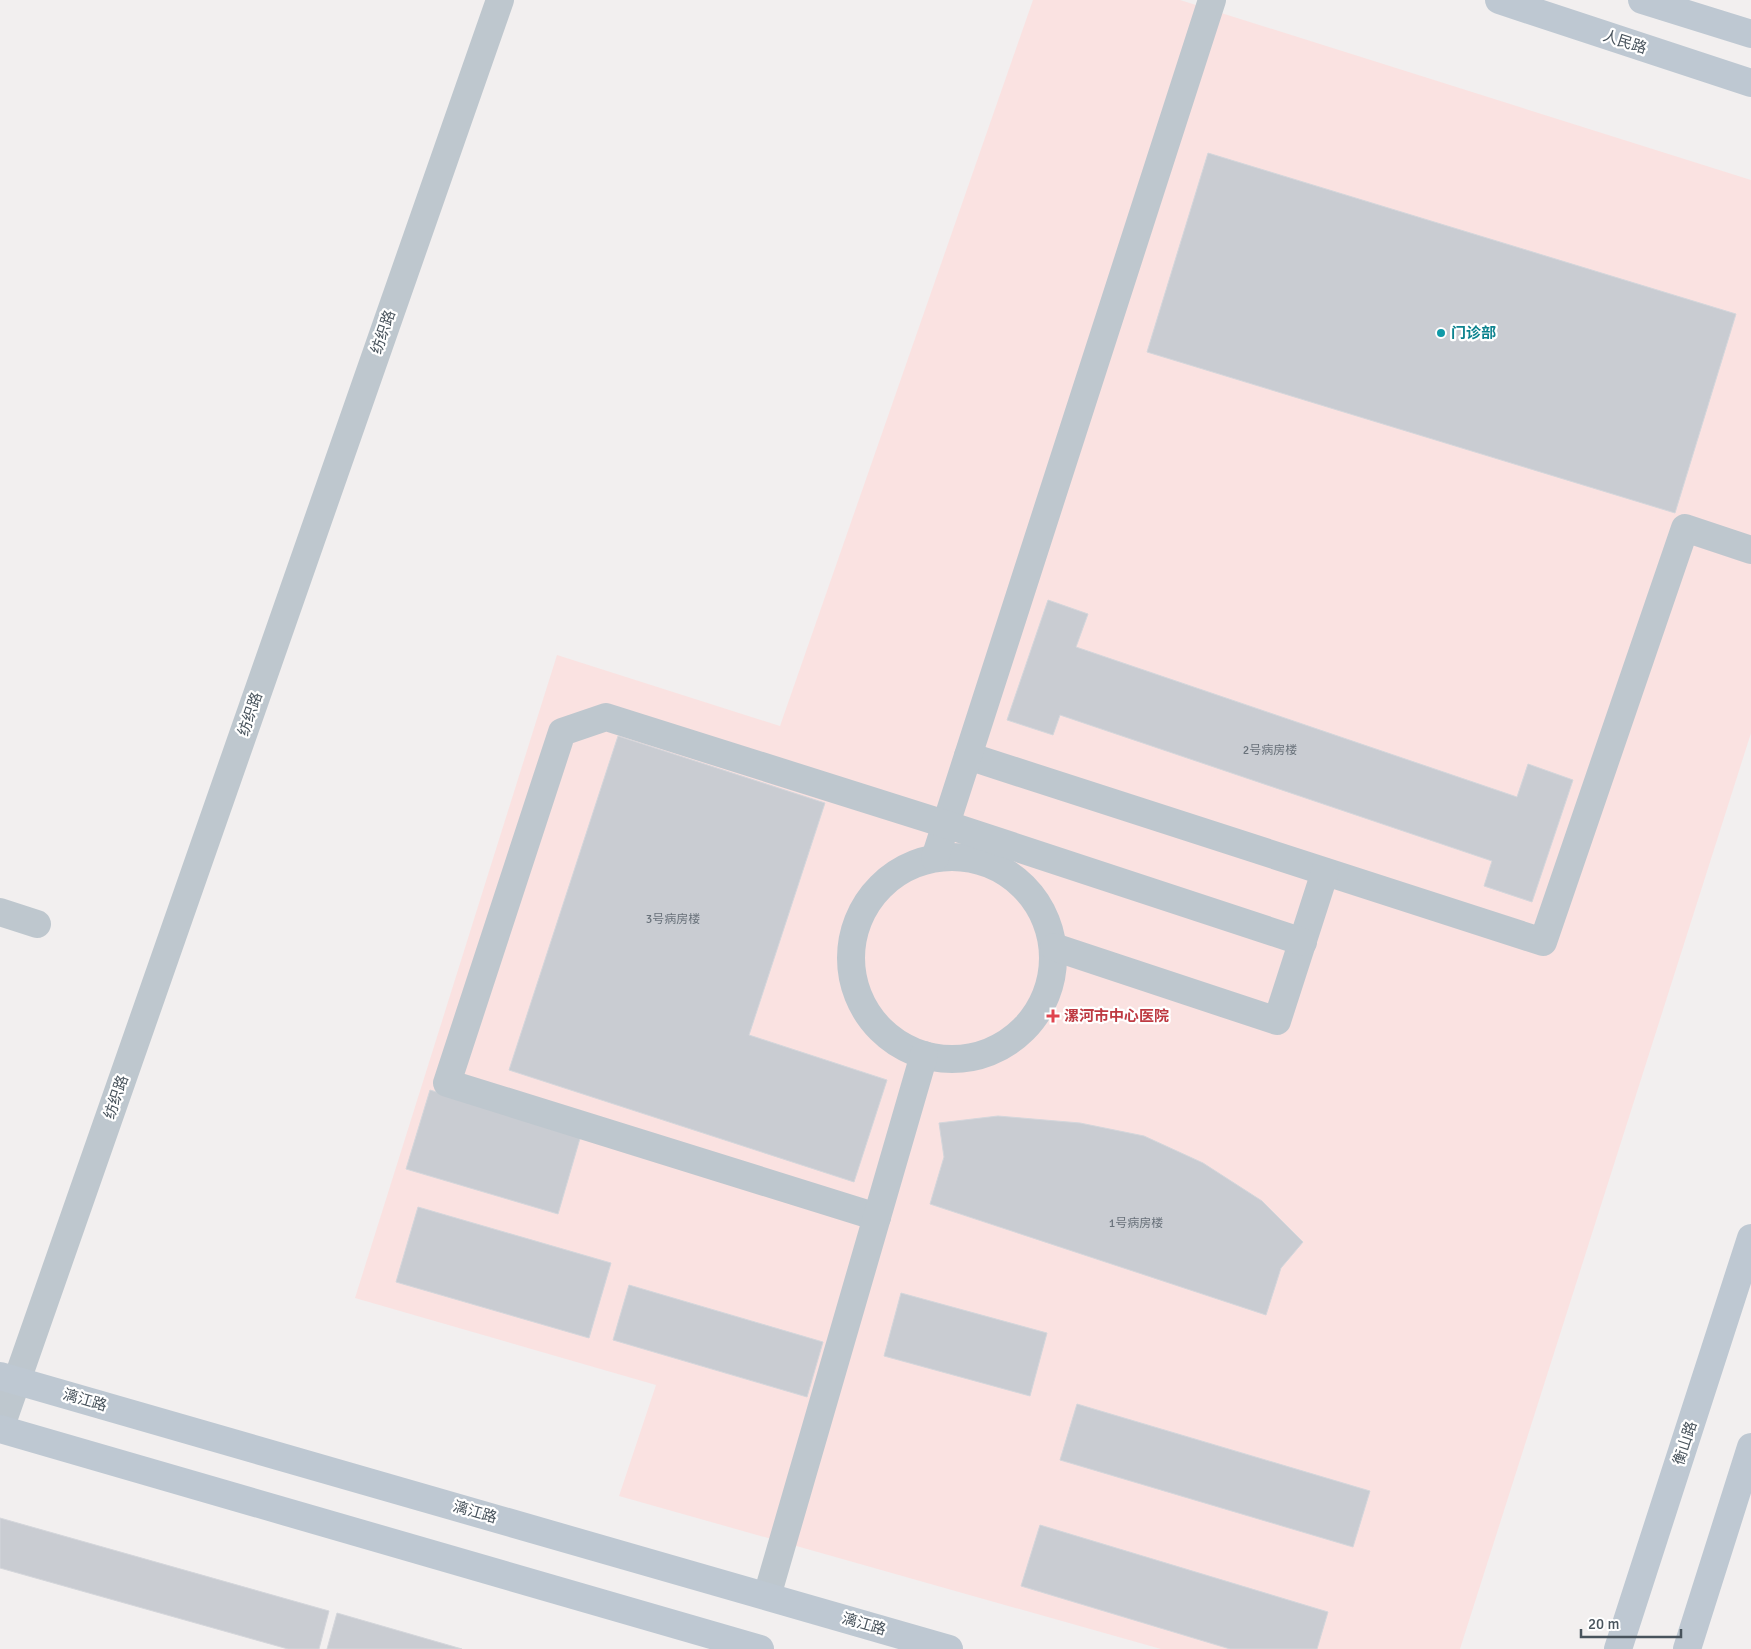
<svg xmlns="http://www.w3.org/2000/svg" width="1751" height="1649" viewBox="0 0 1751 1649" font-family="Signika,'Noto Sans SC',sans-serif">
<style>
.medical{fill:#fae2e1}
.building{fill:#c9ccd2;stroke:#d4d6db}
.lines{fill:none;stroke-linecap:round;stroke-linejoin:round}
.street{stroke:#bec7ce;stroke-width:28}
.secondary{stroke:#bec8d2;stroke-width:28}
.culture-dot{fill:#0f9aa8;stroke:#fff;stroke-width:2}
.health-dot{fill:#e0444e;stroke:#fff;stroke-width:2}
.labels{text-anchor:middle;stroke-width:4.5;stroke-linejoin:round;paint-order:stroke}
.number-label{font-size:12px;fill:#68717a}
.street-label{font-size:15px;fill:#48535c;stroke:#fff}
.culture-label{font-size:15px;font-weight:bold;fill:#0d838f;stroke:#fff;text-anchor:start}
.health-label{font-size:15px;font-weight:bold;fill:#be3a42;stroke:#fff;text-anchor:start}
</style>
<rect width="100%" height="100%" fill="#f2efef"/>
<!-- medical -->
<polygon class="medical" points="1033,0 1180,0 1751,180 1751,733 1460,1649 1161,1649 619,1496 656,1385 355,1298 557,655 780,726"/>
<!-- building -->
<g class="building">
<polygon points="1208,153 1736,314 1675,513 1147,352"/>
<polygon points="1048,600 1088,614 1076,647 1517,797 1528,764 1573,780 1532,902 1484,886 1492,861 1060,715 1053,735 1007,720"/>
<polygon points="618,736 825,803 749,1035 887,1080 854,1182 509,1070"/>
<polygon points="430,1090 581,1135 558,1214 406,1169"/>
<polygon points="998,1116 1080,1123 1144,1136 1203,1163 1262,1201 1303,1242 1281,1268 1266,1315 930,1204 944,1157 939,1123"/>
<polygon points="418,1207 611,1263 589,1338 396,1282"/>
<polygon points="629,1285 823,1342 807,1397 613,1340"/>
<polygon points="901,1293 1047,1333 1030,1396 884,1356"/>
<polygon points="1077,1404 1370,1491 1353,1547 1060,1460"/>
<polygon points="0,1518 329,1611 319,1649 288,1649 0,1568"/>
<polygon points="1040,1525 1328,1612 1317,1649 1230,1649 1021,1586"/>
<polygon points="337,1613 462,1649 327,1649"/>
</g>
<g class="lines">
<!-- street -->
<g class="street">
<polyline points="968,756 1543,942 1685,528 1751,550"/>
<circle cx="952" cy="958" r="101"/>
<polyline points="935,858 1212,0"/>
<polyline points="0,912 37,924"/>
<polyline points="1054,947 1277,1021 1325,872"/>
<polyline points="877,1217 447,1083 562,732 606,717 945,824 1303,942"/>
<polyline points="0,1429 500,0"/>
<polyline points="767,1596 924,1055"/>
</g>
<!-- secondary -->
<g class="secondary">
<polyline points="1499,0 1751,83"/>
<polyline points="1642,0 1751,34"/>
<polyline points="0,1376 949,1649"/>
<polyline points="0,1429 760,1649"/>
<polyline points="1618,1649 1751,1238"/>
<polyline points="1687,1649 1751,1447"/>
</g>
</g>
<!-- markers -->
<circle class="culture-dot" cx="1441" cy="333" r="5"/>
<path class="health-dot" d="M1050.5 1008.5h5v5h5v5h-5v5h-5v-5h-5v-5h5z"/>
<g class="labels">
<!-- number labels -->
<g class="number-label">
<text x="1270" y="754">2号病房楼</text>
<text x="673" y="923">3号病房楼</text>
<text x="1136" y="1227">1号病房楼</text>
</g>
<!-- street labels -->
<g class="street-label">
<text transform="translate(1625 42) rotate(18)" y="5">人民路</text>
<text transform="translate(383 332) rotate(-71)" y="5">纺织路</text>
<text transform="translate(250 714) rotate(-71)" y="5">纺织路</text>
<text transform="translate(116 1097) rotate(-71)" y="5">纺织路</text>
<text transform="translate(85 1400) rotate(16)" y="5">漓江路</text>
<text transform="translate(1685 1443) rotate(-72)" y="5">衡山路</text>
<text transform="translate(475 1512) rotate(16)" y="5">漓江路</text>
<text transform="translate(864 1624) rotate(16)" y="5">漓江路</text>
</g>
<!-- culture labels -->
<g class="culture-label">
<text x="1451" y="338">门诊部</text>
</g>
<!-- health labels -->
<g class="health-label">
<text x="1064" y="1021">漯河市中心医院</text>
</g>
</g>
<!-- scale -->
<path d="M1581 1629v8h100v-8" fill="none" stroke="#48535c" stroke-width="2.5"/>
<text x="1588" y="1629" font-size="15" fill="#48535c" stroke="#ffffff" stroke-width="4" paint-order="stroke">20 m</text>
</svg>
